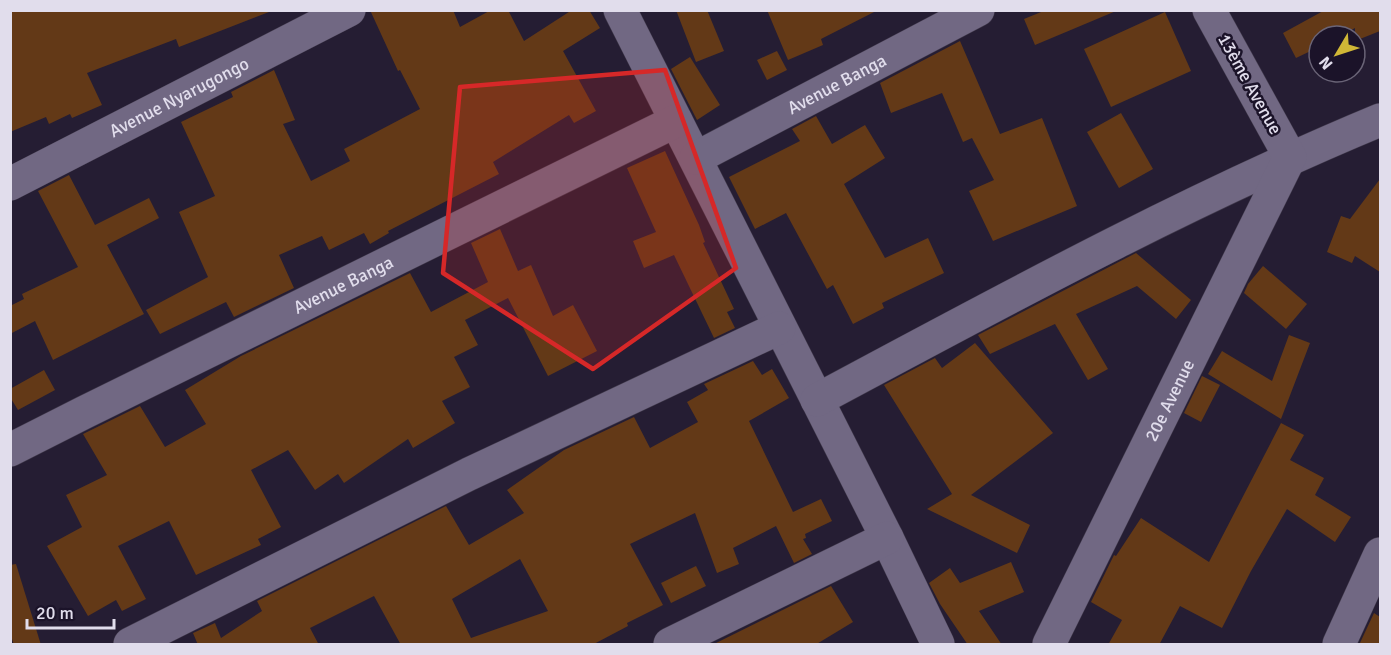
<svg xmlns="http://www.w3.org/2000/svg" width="1391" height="655" viewBox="0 0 1391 655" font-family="Signika,sans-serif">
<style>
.building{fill:#633917;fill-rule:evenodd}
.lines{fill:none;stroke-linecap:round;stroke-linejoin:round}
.minor-casing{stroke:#413a4c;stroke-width:34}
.minor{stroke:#716883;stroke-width:33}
.marked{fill:#d62828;fill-opacity:0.2;stroke:#d62828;stroke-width:4.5;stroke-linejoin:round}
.labels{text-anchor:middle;stroke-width:5;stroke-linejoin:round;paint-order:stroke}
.street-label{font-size:18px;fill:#e1ddec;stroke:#1b1329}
</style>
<rect width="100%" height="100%" fill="#251d33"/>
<!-- building -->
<g class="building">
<polygon points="10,10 268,10 269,12 179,47 176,39 87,73 102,105 72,118 70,114 49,124 46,117 10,132"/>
<polygon points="370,10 453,10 460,27 491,10 508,10 524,41 572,10 589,10 600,28 563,51 596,111 574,123 569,115 493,162 499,174 388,231 389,233 370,244 364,233 329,250 322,236 279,255 294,288 234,317 226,302 160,334 146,310 208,277 179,212 215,196 181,122 233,97 231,92 274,70 295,120 283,124 311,181 350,161 344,149 420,109 400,70 398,71"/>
<polygon points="676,10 707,10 724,51 696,62"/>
<polygon points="767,10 878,10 821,39 823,45 788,60"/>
<polygon points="1046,10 1116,10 1116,11 1035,45 1024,19"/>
<polygon points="1325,10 1380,10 1380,31 1355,41 1355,28 1340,36 1319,36 1319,47 1296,58 1283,33"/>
<polygon points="1165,12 1191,71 1111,107 1084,49"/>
<polygon points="960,41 1000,134 1042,118 1077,206 993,241 969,191 994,180 972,138 963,142 942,93 891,113 880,83"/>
<polygon points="777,51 787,70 767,80 757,60"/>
<polygon points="690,57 720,105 697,120 671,69"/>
<polygon points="1121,113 1153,169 1119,188 1087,132"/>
<polygon points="816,116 832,144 865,125 885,158 844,184 885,258 928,238 944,273 882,303 884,308 853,324 833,285 827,289 786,213 755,229 729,177 800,141 792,129"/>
<polygon points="665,151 699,225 705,242 703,243 734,309 727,312 735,328 714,338 674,255 644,268 633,241 656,232 627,168"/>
<polygon points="69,175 95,225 149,198 159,218 107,245 144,314 53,360 35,321 10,334 10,306 24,299 22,294 78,267 38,191"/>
<polygon points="1380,179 1380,272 1355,256 1352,263 1327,252 1341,216 1350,219"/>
<polygon points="500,229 518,271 531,265 553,316 573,305 597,351 548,376 508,298 465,320 478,345 454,357 470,387 442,401 455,423 413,448 408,439 344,483 338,474 315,490 288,450 251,470 281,527 258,539 261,545 196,575 169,521 118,546 146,599 122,611 116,600 88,616 47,546 82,527 66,495 107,475 83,434 140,406 165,447 206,424 185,390 241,356 410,273 431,312 488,282 471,243"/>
<polygon points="1136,253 1191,300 1176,319 1137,286 1076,314 1108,369 1088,380 1055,324 990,354 978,335"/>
<polygon points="1263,266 1307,304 1286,329 1244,293 1248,284"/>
<polygon points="1289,335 1310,343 1281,419 1208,374 1222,351 1272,381"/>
<polygon points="975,343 1053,433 971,495 1030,525 1017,553 927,509 952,494 884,385 935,358 942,368"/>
<path d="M753,361L762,375L772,369L789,398L749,421L793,512L821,499L832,521L805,534L806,538L803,539L812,554L794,563L776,526L733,548L739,564L717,573L695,513L630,544L663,605L627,623L628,626L592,645H401L374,596L310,628L319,645H198L193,633L215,623L221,638L262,611L257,601L446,506L469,545L524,513L507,490L564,450L634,417L650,448L698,422L687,402L708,390L704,384ZM520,559L548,611L471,638L452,599Z"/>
<polygon points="44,370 55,390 18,410 10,397 10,389"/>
<polygon points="1202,376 1220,385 1201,422 1184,413"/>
<polygon points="1281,423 1304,435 1290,460 1324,478 1315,495 1351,517 1335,542 1287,509 1251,571 1222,628 1180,606 1159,645 1108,645 1122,620 1091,602 1114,555 1116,556 1141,518 1209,562"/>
<polygon points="1011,562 1024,592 979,611 1002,645 968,645 940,604 929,583 950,568 960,583"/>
<polygon points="16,564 41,645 14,645 10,633 10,565"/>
<polygon points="696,566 706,586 671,603 661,583"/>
<polygon points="831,586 853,622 815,645 712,645"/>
<polygon points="1374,613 1380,617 1380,645 1359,645"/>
</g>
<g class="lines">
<defs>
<g id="minor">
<polyline points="620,10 887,538 938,644"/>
<path id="s1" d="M696,158L978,10"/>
<path id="s2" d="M10,184L349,10"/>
<path d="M817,400C1002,301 1187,200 1380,120"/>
<path id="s3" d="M10,450L85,412L676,121"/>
<polyline points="130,644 469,474 779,328"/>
<polyline points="670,644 887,538"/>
<path id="s4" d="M1049,644L1290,157L1209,10"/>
<polyline points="1339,644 1380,554"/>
</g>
</defs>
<!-- minor casing -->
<use href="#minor" class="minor-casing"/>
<!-- minor -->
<use href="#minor" class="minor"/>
</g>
<!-- marked area -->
<path class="marked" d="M665,70L736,268L593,369L443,273L460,87Z"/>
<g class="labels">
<!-- street labels -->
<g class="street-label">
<text transform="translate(1250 84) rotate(61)" y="6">13ème Avenue</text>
<text dy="6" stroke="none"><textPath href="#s1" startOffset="159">Avenue Banga</textPath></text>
<text dy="6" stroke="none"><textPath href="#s2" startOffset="190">Avenue Nyarugongo</textPath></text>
<text dy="6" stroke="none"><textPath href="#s3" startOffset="372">Avenue Banga</textPath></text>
<text dy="6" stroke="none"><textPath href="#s4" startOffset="272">20e Avenue</textPath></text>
</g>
</g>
<!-- border -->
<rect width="1391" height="655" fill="none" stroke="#e1ddec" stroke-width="24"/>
<!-- north arrow -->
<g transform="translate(1337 54) rotate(231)"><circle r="28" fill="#1b1329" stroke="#6a6477" stroke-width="1.5"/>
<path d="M0-4.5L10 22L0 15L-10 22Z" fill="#d0b736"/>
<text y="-9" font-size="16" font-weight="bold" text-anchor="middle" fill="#e1ddec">N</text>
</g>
<!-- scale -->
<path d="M27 619v9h87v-9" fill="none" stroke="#e1ddec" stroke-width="3"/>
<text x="36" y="619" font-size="18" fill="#e1ddec" stroke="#1b1329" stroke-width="4.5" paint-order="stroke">20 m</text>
</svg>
